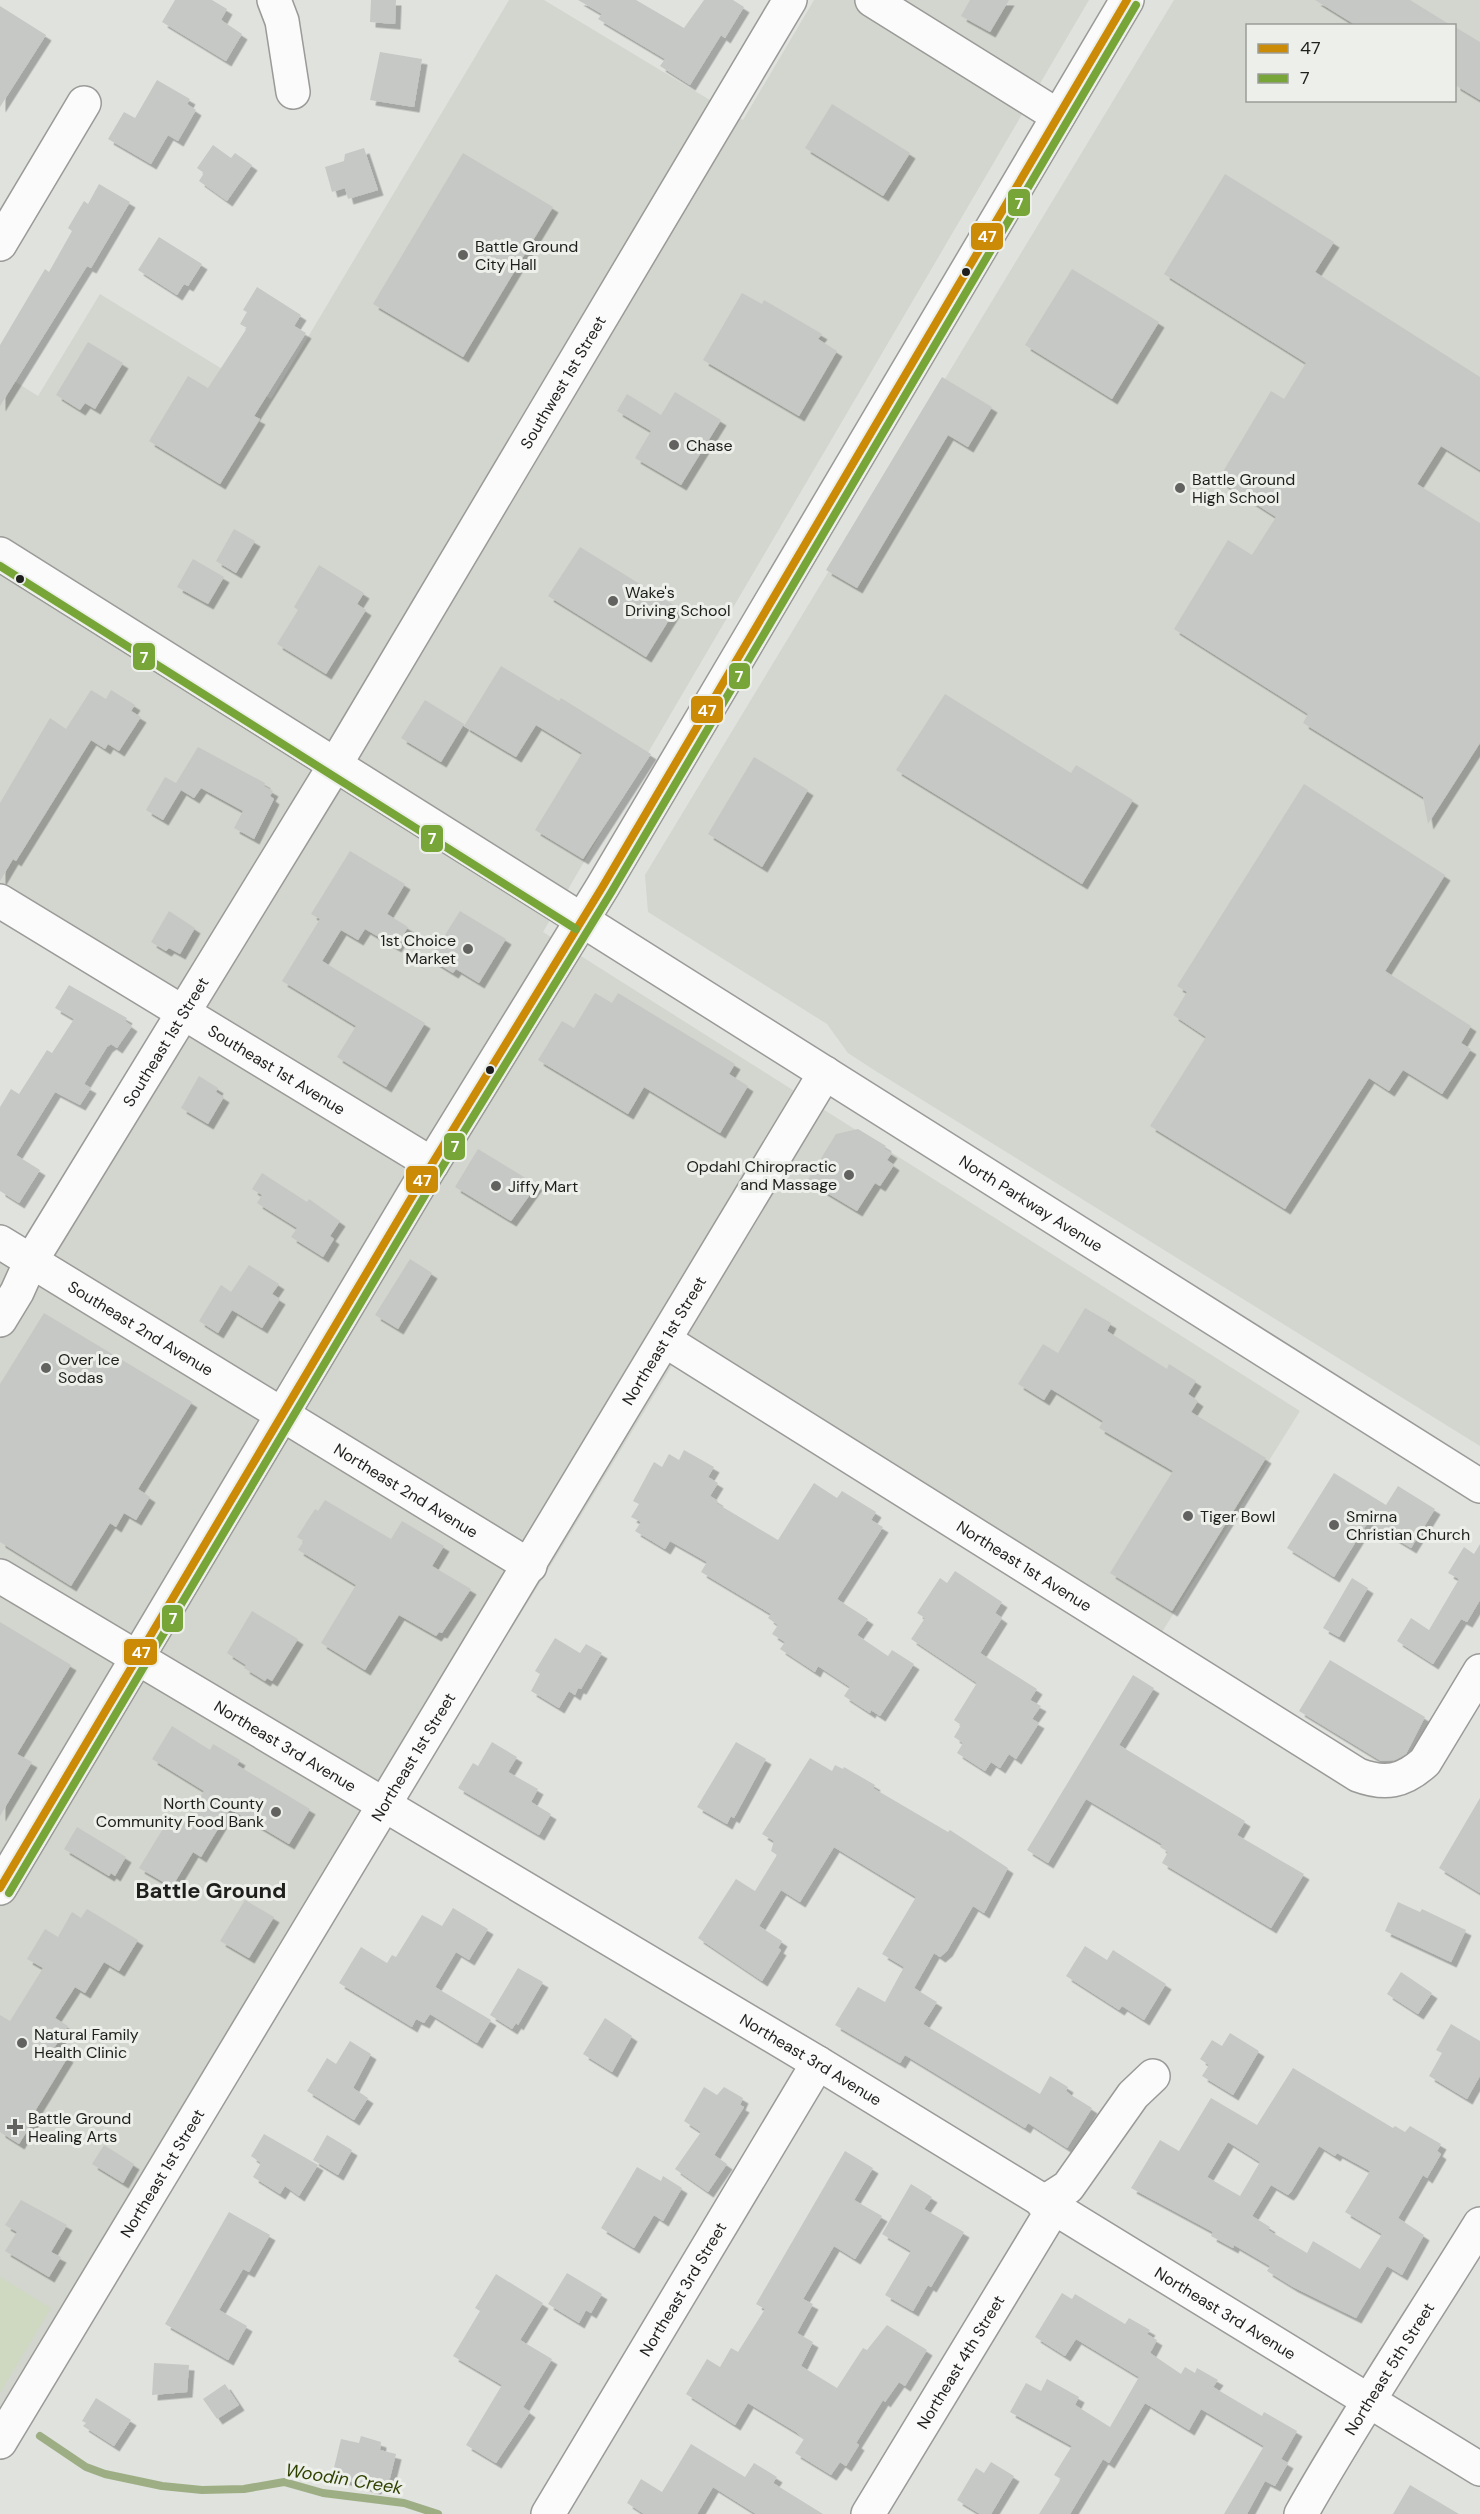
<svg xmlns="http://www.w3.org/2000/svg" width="1480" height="2514" viewBox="0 0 1480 2514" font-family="'DM Sans',sans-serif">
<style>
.built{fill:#d2d6ce;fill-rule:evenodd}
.green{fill:#cfd9c2}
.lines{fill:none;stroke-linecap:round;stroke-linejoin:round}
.stream{stroke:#9eae84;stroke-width:8}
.building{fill:#c6c8c5;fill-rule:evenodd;filter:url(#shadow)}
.minor-casing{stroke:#9a9a98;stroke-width:36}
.major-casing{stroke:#9a9a98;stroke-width:36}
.minor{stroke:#fafbfa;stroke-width:33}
.major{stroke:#fafbfa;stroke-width:33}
.bus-1-casing{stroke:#edf0ea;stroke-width:12}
.bus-2-casing{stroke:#edf0ea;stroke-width:12}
.bus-1{stroke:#cc8b06;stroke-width:8}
.bus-2{stroke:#77a538;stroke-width:8}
.poi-dot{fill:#626360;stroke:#edf0ea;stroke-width:2}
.bus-dot{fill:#1e1f1c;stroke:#edf0ea;stroke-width:2}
.labels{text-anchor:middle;stroke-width:6;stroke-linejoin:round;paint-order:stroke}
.poi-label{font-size:16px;fill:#1e1f1c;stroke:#edf0ea;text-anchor:start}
.street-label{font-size:16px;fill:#1e1f1c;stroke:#edf0ea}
.water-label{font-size:18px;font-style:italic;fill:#2f4200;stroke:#edf0ea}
.district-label{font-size:22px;font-weight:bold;fill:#1e1f1c;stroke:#edf0ea}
.line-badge{stroke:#edf0ea;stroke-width:2}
.badge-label{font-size:16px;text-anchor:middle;font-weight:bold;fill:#fff}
</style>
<defs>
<filter id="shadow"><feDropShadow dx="5.5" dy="5.5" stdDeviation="0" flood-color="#0004"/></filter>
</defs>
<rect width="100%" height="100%" fill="#e0e2de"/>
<!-- built -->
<g class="built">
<polygon points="509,0 544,0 743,120 814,0 1089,0 543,932 1300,1411 1157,1640 684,1346 548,1570 0,2445 0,1254 19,1266 174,1015 0,900 0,372 38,396 100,294 271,399"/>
<path d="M1174,0H1480V1446L874,1070L848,1053L827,1024L648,912L645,875ZM1248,26H1454V100H1248Z"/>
</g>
<!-- green -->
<polygon class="green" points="0,2277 51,2308 0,2393"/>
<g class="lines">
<!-- stream -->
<polyline class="stream" points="40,2436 86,2467 105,2474 162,2486 202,2490 244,2489 284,2482 323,2493 404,2503 438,2514"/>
</g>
<!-- building -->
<g class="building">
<polygon points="175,0 212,0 227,9 221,20 242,34 226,61 162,22"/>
<polygon points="371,0 396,0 395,24 370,22"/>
<polygon points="578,0 636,0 684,28 704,0 733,0 744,7 725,38 721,35 690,85 660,66 665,59 598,19 602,14"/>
<polygon points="970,0 1009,0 990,32 961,16"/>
<polygon points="1315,0 1410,0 1452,26 1357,26"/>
<polygon points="0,6 46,35 0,107"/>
<polygon points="1455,27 1480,42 1480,100 1455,85"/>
<polygon points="380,52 422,59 414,107 370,100"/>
<polygon points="157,80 190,99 187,104 196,110 178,141 168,135 151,164 108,139 124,112 135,118"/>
<polygon points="832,104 910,153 883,196 805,148"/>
<polygon points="213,145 231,158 235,153 252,165 227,201 199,181 204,173 197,168"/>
<polygon points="364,148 378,190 348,199 345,188 332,192 325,167 344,161 345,154"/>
<polygon points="463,153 553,207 463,357 373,304"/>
<polygon points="1225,174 1334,242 1315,272 1480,377 1480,470 1441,446 1417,484 1480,523 1480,743 1428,824 1423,797 1303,723 1308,714 1174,629 1228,540 1252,555 1276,517 1218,480 1271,391 1284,399 1306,363 1164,274"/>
<polygon points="99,184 130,202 91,268 87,266 0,406 0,345 45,269 49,272 72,231 68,228 84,201 88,204"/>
<polygon points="159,237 202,264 188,286 184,284 177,295 138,270"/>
<polygon points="1072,269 1159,322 1112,399 1025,345"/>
<polygon points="257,287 301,315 294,326 306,333 254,416 260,419 220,484 149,441 188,376 208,388 247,328 240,324 247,312 243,310"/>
<polygon points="742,293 762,304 764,300 822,334 818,339 837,351 799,416 703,360"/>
<polygon points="88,342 123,363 95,409 85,403 80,410 56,395"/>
<polygon points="942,377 992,407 968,447 948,435 857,588 826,570"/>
<polygon points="675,392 721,420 681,485 635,458 651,431 617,411 627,394 661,415"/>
<polygon points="234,529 255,541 236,573 216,561"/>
<polygon points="580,547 677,607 646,657 548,596"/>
<polygon points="193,559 224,577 208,604 177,587"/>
<polygon points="319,565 364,593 357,604 366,610 326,674 277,644 298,610 294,607"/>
<polygon points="501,666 559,701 561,698 651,754 583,859 535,830 582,753 536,725 516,757 464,726"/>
<polygon points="91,690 106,699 111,690 135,705 131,711 141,717 119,751 108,744 105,749 91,740 16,861 13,859 0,881 0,803 50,718 66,729"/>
<polygon points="945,694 1071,773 1076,765 1133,800 1082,884 896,770"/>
<polygon points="425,700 464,724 441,762 401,738"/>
<polygon points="198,747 265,783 264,786 273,791 270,796 274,799 254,839 234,828 243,811 201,788 194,798 181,790 163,820 146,810 165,777 176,783"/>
<polygon points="754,757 808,790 762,867 708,834"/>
<polygon points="1304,784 1445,875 1385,971 1471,1026 1461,1043 1471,1049 1442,1094 1403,1070 1389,1091 1369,1078 1285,1209 1150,1126 1206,1037 1173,1015 1187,992 1177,986"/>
<polygon points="350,851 405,884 387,914 408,927 396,947 365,929 358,940 341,930 322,961 425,1023 386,1087 337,1057 356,1026 282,981 320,919 311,914"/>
<polygon points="169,911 195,928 180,954 169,948 166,951 151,942"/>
<polygon points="460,911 506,939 479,983 456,969 453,973 430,959"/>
<polygon points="69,985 127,1018 125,1021 132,1026 117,1048 111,1044 107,1047 84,1084 91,1088 80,1105 55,1092 16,1155 40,1170 19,1203 0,1191 0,1107 11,1089 19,1094 47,1050 52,1053 74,1019 55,1008"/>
<polygon points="595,993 612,1003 618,993 735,1064 729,1074 748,1086 720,1133 644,1087 628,1114 538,1060 562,1021 574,1028"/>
<polygon points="199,1076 218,1088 216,1092 224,1097 208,1124 181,1108"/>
<polygon points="858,1129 886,1146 884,1148 892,1153 887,1160 894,1165 880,1186 875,1183 857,1211 807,1181 836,1134"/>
<polygon points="478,1149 537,1185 511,1221 455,1187"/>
<polygon points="262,1173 307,1202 309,1199 340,1221 330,1236 334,1239 323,1257 291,1237 297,1228 257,1203 262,1195 252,1189"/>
<polygon points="410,1259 432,1273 398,1329 375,1315"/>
<polygon points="249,1265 279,1284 272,1294 280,1299 262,1328 232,1310 218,1333 199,1321 221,1285 231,1292"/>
<polygon points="1085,1308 1111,1323 1107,1331 1167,1369 1169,1364 1196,1381 1188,1394 1198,1401 1191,1412 1266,1458 1172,1611 1110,1573 1173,1471 1099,1428 1103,1421 1051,1389 1044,1400 1018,1384 1043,1344 1058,1353"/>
<polygon points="44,1313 192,1402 138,1489 150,1497 136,1520 124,1513 116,1527 110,1523 71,1586 0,1542 0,1384"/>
<polygon points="684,1450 714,1467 708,1477 718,1483 710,1496 718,1501 716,1503 778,1540 814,1483 837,1498 842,1491 876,1512 871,1520 883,1527 837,1599 868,1619 857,1635 888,1656 892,1650 914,1664 880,1716 871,1710 870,1713 844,1696 850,1687 818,1666 815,1672 780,1649 785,1642 772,1634 778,1625 768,1618 771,1614 701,1572 707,1562 670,1541 665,1549 635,1531 641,1522 631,1517 639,1504 633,1501 654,1462 662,1467 669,1454 679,1460"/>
<polygon points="1334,1473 1386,1505 1398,1486 1435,1509 1411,1548 1368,1522 1334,1577 1287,1548"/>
<polygon points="325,1500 391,1539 402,1521 444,1546 432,1566 471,1589 442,1633 439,1632 436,1636 399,1615 365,1670 321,1643 356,1585 298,1550 304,1541 297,1537 315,1509 318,1511"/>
<polygon points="1480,1544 1480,1600 1467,1622 1461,1619 1433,1664 1397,1641 1411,1618 1429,1630 1459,1579 1448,1573 1464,1547 1474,1554"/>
<polygon points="955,1571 1002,1602 995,1613 1002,1618 980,1653 1037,1689 1030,1700 1041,1706 1032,1719 1039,1723 1016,1759 1009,1754 1000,1768 991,1762 985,1771 957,1753 963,1743 954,1737 961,1725 954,1720 977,1683 911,1639 925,1618 917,1613 940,1578 947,1583"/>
<polygon points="1352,1578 1368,1588 1339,1637 1323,1628"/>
<polygon points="252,1611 298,1639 272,1681 267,1678 265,1681 244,1668 246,1665 227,1653"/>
<polygon points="0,1622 71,1665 17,1754 32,1762 0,1816"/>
<polygon points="555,1638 580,1653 586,1644 602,1653 581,1689 578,1688 575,1695 569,1691 559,1708 531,1691 540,1674 535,1671"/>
<polygon points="1330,1660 1425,1717 1406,1754 1395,1760 1381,1761 1299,1711"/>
<polygon points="1133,1675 1154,1688 1119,1745 1245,1821 1237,1835 1304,1874 1271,1928 1162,1863 1168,1852 1160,1847 1162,1844 1086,1799 1048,1863 1027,1850"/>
<polygon points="172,1726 210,1750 213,1744 240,1760 237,1765 310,1809 289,1844 230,1809 201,1857 193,1852 172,1887 139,1868 164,1827 169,1830 176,1818 184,1822 204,1791 152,1759"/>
<polygon points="492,1742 517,1757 508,1772 538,1789 531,1802 551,1814 539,1835 458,1788 473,1763 478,1766"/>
<polygon points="736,1742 766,1759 734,1818 731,1816 727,1824 697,1807"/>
<polygon points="810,1758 832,1771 835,1765 843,1769 844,1767 875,1785 873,1788 948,1832 950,1830 1008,1868 984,1913 973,1906 947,1951 940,1957 934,1953 914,1988 937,2002 923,2024 1040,2094 1050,2076 1068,2087 1066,2091 1071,2095 1092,2108 1067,2148 1028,2123 1025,2128 905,2055 900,2063 835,2025 858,1987 885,2002 904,1967 882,1954 916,1897 834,1847 800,1902 781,1890 759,1926 782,1941 778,1948 781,1950 762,1981 698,1938 736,1879 755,1891 777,1855 771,1851 774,1841 762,1834"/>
<polygon points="1480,1798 1480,1893 1439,1868"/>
<polygon points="77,1827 126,1857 115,1876 111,1873 109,1876 64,1849"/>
<polygon points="245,1900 274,1917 249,1958 220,1941"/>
<polygon points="1398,1902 1420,1912 1422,1909 1466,1930 1451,1962 1385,1931"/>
<polygon points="453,1908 488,1929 469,1960 456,1952 435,1987 491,2020 477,2043 430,2014 424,2023 416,2019 412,2027 339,1983 361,1947 387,1963 392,1955 396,1957 422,1915 442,1926"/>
<polygon points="87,1909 138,1940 119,1971 104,1962 85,1993 75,1987 55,2018 68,2026 54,2048 68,2057 32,2116 35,2118 19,2144 0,2132 0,2015 10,2021 43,1968 27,1959 45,1929 58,1937 72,1912 81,1918"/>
<polygon points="1085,1946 1107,1960 1113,1950 1166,1984 1144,2020 1122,2006 1119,2010 1066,1976"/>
<polygon points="518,1968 543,1982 518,2025 516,2023 512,2029 490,2015"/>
<polygon points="1401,1972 1432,1993 1418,2014 1387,1994"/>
<polygon points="605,2018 632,2036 612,2072 583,2054"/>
<polygon points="1451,2024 1480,2041 1480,2076 1467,2099 1429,2076 1442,2053 1436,2050"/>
<polygon points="1230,2033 1259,2051 1233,2095 1202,2076 1209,2065 1200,2059 1212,2040 1222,2046"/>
<polygon points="350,2041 371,2054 353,2088 368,2098 354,2120 307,2091 327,2058 336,2064"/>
<path d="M1293,2068L1393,2128L1395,2126L1405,2132L1410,2126L1441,2144L1437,2151L1441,2154L1427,2178L1423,2175L1398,2218L1424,2235L1402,2275L1387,2266L1356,2318L1293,2287L1267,2271L1270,2266L1234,2245L1233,2248L1211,2236L1213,2232L1131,2188L1160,2140L1179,2151L1211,2098L1257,2125ZM1228,2142L1260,2162L1240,2196L1207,2177ZM1319,2146L1335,2156L1337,2153L1370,2171L1345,2212L1382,2234L1360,2269L1313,2241L1307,2253L1268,2230L1270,2227L1252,2216L1271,2185L1288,2195L1291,2192Z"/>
<polygon points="704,2087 717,2095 724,2087 743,2098 740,2105 744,2107 714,2155 727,2164 708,2192 675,2169 701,2132 684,2121"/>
<polygon points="264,2134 318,2165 299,2196 285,2186 280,2194 253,2177 261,2163 251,2156"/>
<polygon points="327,2135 352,2150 338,2175 313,2160"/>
<polygon points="104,2145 134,2164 123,2183 92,2164"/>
<polygon points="845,2151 873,2168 854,2200 882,2216 855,2259 834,2246 803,2299 813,2304 797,2333 813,2342 801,2366 837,2388 863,2348 867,2350 887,2325 927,2350 905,2386 899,2382 885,2402 883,2400 856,2443 859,2445 846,2466 840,2462 831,2475 795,2453 804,2439 796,2432 748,2403 735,2425 686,2394 707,2359 720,2367 731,2348 738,2352 765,2309 756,2304"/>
<polygon points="637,2167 661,2181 663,2176 682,2188 663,2221 654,2215 634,2248 601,2228"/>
<polygon points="911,2184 932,2197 924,2209 964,2232 931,2287 928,2285 913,2311 885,2295 911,2251 882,2234"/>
<polygon points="21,2200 67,2225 51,2252 61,2257 49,2277 5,2251 17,2232 5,2225"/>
<polygon points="229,2212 270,2235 249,2272 243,2269 219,2310 247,2326 228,2360 165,2324"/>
<polygon points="567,2273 602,2294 591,2313 586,2310 579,2323 548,2304"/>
<polygon points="496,2274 543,2303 520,2340 552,2359 523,2407 530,2412 496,2463 466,2445 502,2385 453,2356 480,2311 475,2308"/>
<polygon points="1062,2293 1072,2299 1075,2294 1125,2324 1129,2318 1150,2330 1147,2334 1157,2340 1150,2353 1181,2374 1185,2367 1195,2373 1197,2368 1218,2380 1213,2387 1262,2416 1264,2412 1297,2431 1281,2459 1288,2463 1275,2486 1265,2481 1247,2514 1224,2514 1264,2446 1201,2409 1189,2430 1145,2403 1109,2463 1103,2459 1070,2514 1039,2514 1061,2479 1054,2475 1072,2446 1010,2412 1026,2383 1041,2391 1047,2379 1079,2397 1075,2405 1110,2427 1139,2377 1076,2339 1065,2356 1035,2337"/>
<polygon points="154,2363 189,2365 187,2392 152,2395"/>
<polygon points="225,2384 239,2405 217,2419 203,2399"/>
<polygon points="96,2398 131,2420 114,2446 83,2426 86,2423 82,2421"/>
<polygon points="361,2436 381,2442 380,2450 396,2454 390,2478 375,2489 332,2476 341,2439 359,2443"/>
<polygon points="691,2444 745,2477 754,2463 777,2477 773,2483 823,2514 756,2514 713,2487 697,2514 644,2514 627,2503 641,2479 662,2492"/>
<polygon points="991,2462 1014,2476 991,2514 980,2514 957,2500 976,2468 984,2473"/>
<polygon points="1410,2485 1459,2514 1393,2514"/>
</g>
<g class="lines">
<defs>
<g id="minor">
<polyline points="274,0 282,21 293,92"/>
<polyline points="872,0 1058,116"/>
<polyline points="0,244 84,103"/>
<path id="s1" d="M0,901L432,1164"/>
<path id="s2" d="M582,920L1480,1486"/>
<path id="s3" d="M0,1242L530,1566"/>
<path id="s4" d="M0,1320L17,1292L31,1261L335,765L790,0"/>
<path id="s5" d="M666,1341L1358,1775C1385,1785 1403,1782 1425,1762L1480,1671"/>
<path id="s6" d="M0,1576L818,2063L1480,2469"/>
<polyline points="1043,2203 1068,2187 1133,2095 1153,2076"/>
<path id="s7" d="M0,2442L825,1073"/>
<path id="s8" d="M548,2514L818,2063"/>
<path id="s9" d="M868,2514L1053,2209"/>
<path id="s10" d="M1301,2514C1357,2415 1420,2321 1480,2224"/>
</g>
<g id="major">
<polyline points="0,554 582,920"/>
<polyline points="0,1888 419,1185 603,886 1127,0"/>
</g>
</defs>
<!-- minor casing -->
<use href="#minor" class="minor-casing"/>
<!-- major casing -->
<use href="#major" class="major-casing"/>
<!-- minor -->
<use href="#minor" class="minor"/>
<!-- major -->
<use href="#major" class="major"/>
<defs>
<polyline id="bus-1" points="0,1888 419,1185 603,886 1127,0"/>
<g id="bus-2">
<polyline points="0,566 576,929"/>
<polyline points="9,1893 428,1190 612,891 1136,5"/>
</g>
</defs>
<!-- bus-1 casing -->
<use href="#bus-1" class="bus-1-casing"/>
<!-- bus-2 casing -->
<use href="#bus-2" class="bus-2-casing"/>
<!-- bus-1 -->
<use href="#bus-1" class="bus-1"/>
<!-- bus-2 -->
<use href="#bus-2" class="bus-2"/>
</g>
<!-- markers -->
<g class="poi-dot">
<circle cx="463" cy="255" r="6"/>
<circle cx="674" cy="445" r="6"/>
<circle cx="1180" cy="488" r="6"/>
<circle cx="613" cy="601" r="6"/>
<circle cx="468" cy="949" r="6"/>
<circle cx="849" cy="1175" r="6"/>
<circle cx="496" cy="1186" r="6"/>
<circle cx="46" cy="1368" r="6"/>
<circle cx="1188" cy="1516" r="6"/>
<circle cx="1334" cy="1525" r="6"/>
<circle cx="276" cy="1812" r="6"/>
<circle cx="22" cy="2043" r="6"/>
<path d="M12 2118h6v6h6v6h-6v6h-6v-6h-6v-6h6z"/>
</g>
<g class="bus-dot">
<circle cx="966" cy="272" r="5"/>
<circle cx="20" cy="579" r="5"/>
<circle cx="490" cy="1070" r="5"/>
</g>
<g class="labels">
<!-- poi labels -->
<g class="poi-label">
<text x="475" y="252">Battle Ground<tspan x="475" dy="18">City Hall</tspan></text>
<text x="686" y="451">Chase</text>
<text x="1192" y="485">Battle Ground<tspan x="1192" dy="18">High School</tspan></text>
<text x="625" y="598">Wake's<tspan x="625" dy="18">Driving School</tspan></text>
<text x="456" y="946" text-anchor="end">1st Choice<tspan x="456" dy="18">Market</tspan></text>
<text x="837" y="1172" text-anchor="end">Opdahl Chiropractic<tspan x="837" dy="18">and Massage</tspan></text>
<text x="508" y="1192">Jiffy Mart</text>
<text x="58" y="1365">Over Ice<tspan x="58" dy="18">Sodas</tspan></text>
<text x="1200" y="1522">Tiger Bowl</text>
<text x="1346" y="1522">Smirna<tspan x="1346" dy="18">Christian Church</tspan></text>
<text x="264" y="1809" text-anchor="end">North County<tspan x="264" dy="18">Community Food Bank</tspan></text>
<text x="34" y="2040">Natural Family<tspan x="34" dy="18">Health Clinic</tspan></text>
<text x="28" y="2124">Battle Ground<tspan x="28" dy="18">Healing Arts</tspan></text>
</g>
<!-- street labels -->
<g class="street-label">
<text dy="6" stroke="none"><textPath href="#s4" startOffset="1094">Southwest 1st Street</textPath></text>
<text dy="6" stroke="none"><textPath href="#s4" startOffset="324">Southeast 1st Street</textPath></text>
<text dy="6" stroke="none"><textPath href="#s1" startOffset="324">Southeast 1st Avenue</textPath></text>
<text dy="6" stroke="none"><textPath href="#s2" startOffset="531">North Parkway Avenue</textPath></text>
<text dy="6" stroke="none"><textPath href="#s3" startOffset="165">Southeast 2nd Avenue</textPath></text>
<text dy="6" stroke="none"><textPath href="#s7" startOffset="1286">Northeast 1st Street</textPath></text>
<text dy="6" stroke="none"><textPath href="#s3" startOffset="476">Northeast 2nd Avenue</textPath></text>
<text dy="6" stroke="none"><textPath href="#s5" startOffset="423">Northeast 1st Avenue</textPath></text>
<text dy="6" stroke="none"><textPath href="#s6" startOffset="332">Northeast 3rd Avenue</textPath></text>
<text dy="6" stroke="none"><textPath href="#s7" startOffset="800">Northeast 1st Street</textPath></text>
<text dy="6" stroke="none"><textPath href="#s6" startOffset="944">Northeast 3rd Avenue</textPath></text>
<text dy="6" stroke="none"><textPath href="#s7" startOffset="314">Northeast 1st Street</textPath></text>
<text dy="6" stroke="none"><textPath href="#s8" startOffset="262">Northeast 3rd Street</textPath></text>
<text dy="6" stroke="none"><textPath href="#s6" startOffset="1430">Northeast 3rd Avenue</textPath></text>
<text dy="6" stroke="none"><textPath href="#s9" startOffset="178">Northeast 4th Street</textPath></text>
<text dy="6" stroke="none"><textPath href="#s10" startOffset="170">Northeast 5th Street</textPath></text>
</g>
<!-- water labels -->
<g class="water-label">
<text transform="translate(344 2479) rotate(9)" y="6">Woodin Creek</text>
</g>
<!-- district labels -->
<g class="district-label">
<text x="211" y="1898">Battle Ground</text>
</g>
</g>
<g class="line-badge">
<rect x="1007" y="188" width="24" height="29" rx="6" fill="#77a538"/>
<rect x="970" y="222" width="34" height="29" rx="6" fill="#cc8b06"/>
<rect x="132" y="642" width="24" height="29" rx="6" fill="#77a538"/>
<rect x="728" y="662" width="23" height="28" rx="6" fill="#77a538"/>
<rect x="690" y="695" width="34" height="29" rx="6" fill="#cc8b06"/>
<rect x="420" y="824" width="24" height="29" rx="6" fill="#77a538"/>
<rect x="443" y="1132" width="23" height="29" rx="6" fill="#77a538"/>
<rect x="405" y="1165" width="34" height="29" rx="6" fill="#cc8b06"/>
<rect x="161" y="1604" width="23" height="29" rx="6" fill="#77a538"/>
<rect x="123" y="1638" width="35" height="28" rx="6" fill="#cc8b06"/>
</g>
<g class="badge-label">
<text x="1019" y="209">7</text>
<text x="987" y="242">47</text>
<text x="144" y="663">7</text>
<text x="739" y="682">7</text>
<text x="707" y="716">47</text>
<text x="432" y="844">7</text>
<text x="455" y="1152">7</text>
<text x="422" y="1186">47</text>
<text x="173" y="1624">7</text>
<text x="141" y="1658">47</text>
</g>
<!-- legend -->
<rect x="1246" y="24" width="210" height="78" fill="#edf0ea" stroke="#9a9c98" stroke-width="1.5"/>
<rect x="1258" y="44" width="30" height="9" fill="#cc8b06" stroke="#9a9c98" stroke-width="1.5"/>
<text x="1300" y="54" font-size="18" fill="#1e1f1c">47</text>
<rect x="1258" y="74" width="30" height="9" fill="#77a538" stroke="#9a9c98" stroke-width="1.5"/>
<text x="1300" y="84" font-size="18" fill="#1e1f1c">7</text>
</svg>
